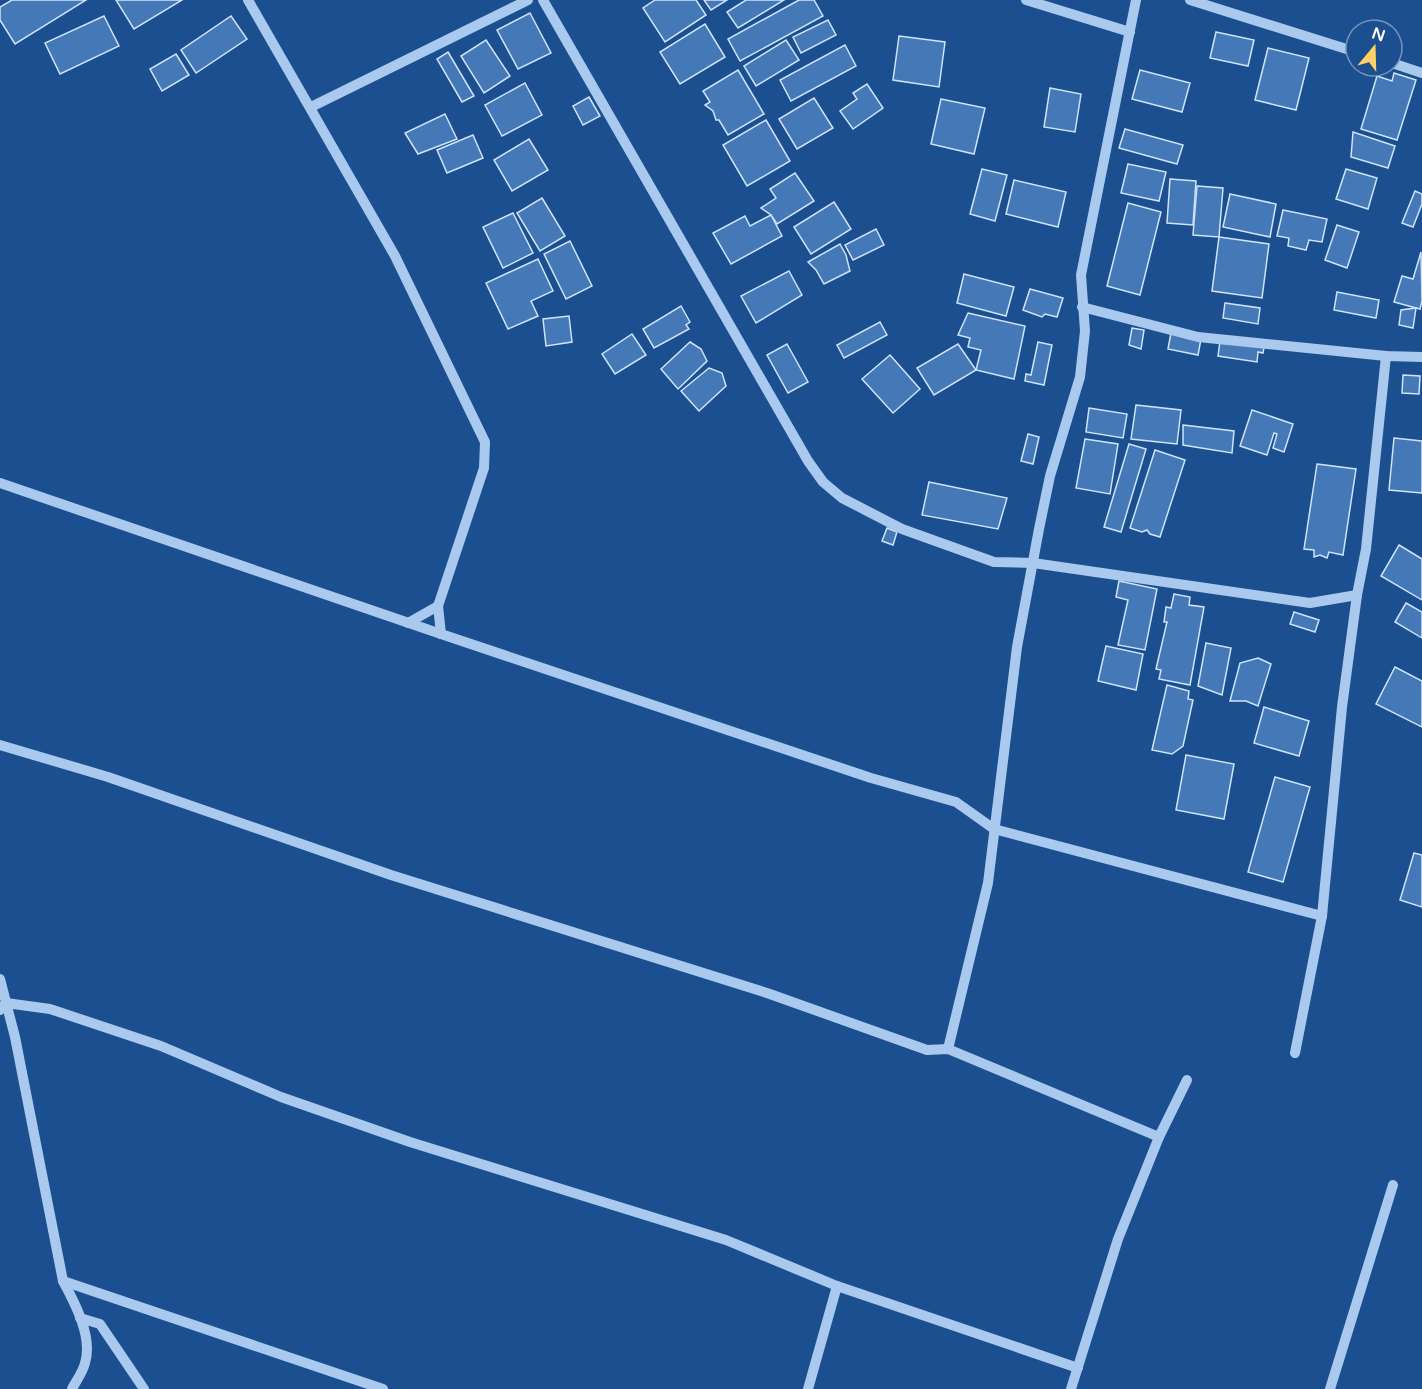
<svg xmlns="http://www.w3.org/2000/svg" width="1422" height="1389" viewBox="0 0 1422 1389" font-family="'Varela Round',sans-serif">
<style>
.building{fill:#4478b7;stroke:#cfe3fa;stroke-width:1.5}
.lines{fill:none;stroke-linecap:round;stroke-linejoin:round}
.minor{stroke:#a9c9ee;stroke-width:10}
</style>
<rect width="100%" height="100%" fill="#1b4f8f"/>
<!-- building -->
<g class="building">
<polygon points="12,0 86,0 15,44 0,20 0,7"/>
<polygon points="116,0 182,0 134,29"/>
<polygon points="655,0 696,0 706,15 665,42 643,8"/>
<polygon points="704,0 727,0 711,10"/>
<polygon points="746,0 784,0 738,28 727,12"/>
<polygon points="799,0 814,0 823,16 740,61 728,39"/>
<polygon points="530,13 551,53 518,69 497,30"/>
<polygon points="104,16 119,46 60,74 45,43"/>
<polygon points="231,16 247,39 196,73 181,50"/>
<polygon points="828,20 836,35 801,53 793,37"/>
<polygon points="705,24 725,57 680,84 660,52"/>
<polygon points="1216,32 1254,40 1248,66 1210,58"/>
<polygon points="899,36 945,42 939,87 893,80"/>
<polygon points="486,40 510,76 484,93 461,56"/>
<polygon points="786,40 799,60 756,86 744,66"/>
<polygon points="845,45 856,66 791,101 780,80"/>
<polygon points="1268,48 1309,58 1296,110 1255,100"/>
<polygon points="448,52 474,96 462,102 437,59"/>
<polygon points="176,54 189,75 162,91 150,69"/>
<polygon points="738,70 764,114 728,135 719,120 716,120 713,111 705,105 710,102 703,91"/>
<polygon points="1140,70 1190,83 1182,112 1132,99"/>
<polygon points="1394,73 1416,80 1397,140 1361,129 1377,76 1392,81"/>
<polygon points="525,83 542,115 502,136 485,105"/>
<polygon points="867,84 883,108 853,129 840,111 857,99 853,93"/>
<polygon points="1050,88 1081,94 1075,132 1044,127"/>
<polygon points="589,97 600,116 583,125 573,106"/>
<polygon points="814,98 833,128 797,149 779,119"/>
<polygon points="941,99 985,108 974,154 931,144"/>
<polygon points="445,114 457,139 418,154 405,133"/>
<polygon points="766,120 790,161 747,186 723,145"/>
<polygon points="1125,129 1183,145 1177,164 1119,148"/>
<polygon points="1353,132 1395,146 1388,168 1351,157"/>
<polygon points="473,135 483,158 447,173 437,150"/>
<polygon points="529,139 548,170 512,191 494,160"/>
<polygon points="1128,164 1166,172 1159,201 1121,193"/>
<polygon points="982,169 1007,175 995,221 970,214"/>
<polygon points="1346,169 1377,178 1368,209 1336,199"/>
<polygon points="795,173 814,201 777,224 771,215 761,208 776,198 770,189"/>
<polygon points="1170,179 1196,181 1193,225 1167,223"/>
<polygon points="1014,180 1066,192 1058,227 1006,214"/>
<polygon points="1197,186 1223,188 1219,237 1193,235"/>
<polygon points="1415,191 1422,194 1422,204 1413,227 1402,223"/>
<polygon points="1230,194 1276,204 1270,237 1223,227"/>
<polygon points="542,198 565,236 540,251 517,213"/>
<polygon points="834,202 851,229 811,254 794,227"/>
<polygon points="1128,203 1161,212 1140,295 1107,286"/>
<polygon points="1283,210 1327,219 1322,242 1309,240 1306,250 1288,246 1289,238 1277,236"/>
<polygon points="513,213 533,253 503,268 483,227"/>
<polygon points="771,215 782,236 731,264 713,233 745,216 750,226"/>
<polygon points="1337,225 1359,232 1347,268 1325,260"/>
<polygon points="876,229 884,245 853,260 845,245"/>
<polygon points="1219,237 1269,244 1262,298 1212,291"/>
<polygon points="570,241 592,286 566,299 544,254"/>
<polygon points="840,244 846,255 850,271 824,284 816,270 808,262"/>
<polygon points="1421,252 1422,301 1420,309 1394,302 1402,276 1413,279"/>
<polygon points="538,259 553,291 531,301 538,316 508,329 486,283"/>
<polygon points="789,271 802,295 756,323 741,296"/>
<polygon points="964,274 1014,287 1006,316 957,303"/>
<polygon points="1030,289 1063,298 1057,317 1045,314 1042,317 1023,310"/>
<polygon points="1337,292 1379,300 1376,318 1334,310"/>
<polygon points="1225,303 1260,308 1258,324 1223,318"/>
<polygon points="681,306 690,322 686,325 689,329 654,348 643,329"/>
<polygon points="1416,308 1413,328 1399,325 1401,310"/>
<polygon points="968,313 1025,326 1014,379 976,370 981,350 968,347 970,338 958,335"/>
<polygon points="569,316 572,342 546,346 543,319"/>
<polygon points="880,322 887,335 844,358 837,345"/>
<polygon points="1132,328 1144,330 1141,349 1129,345"/>
<polygon points="1171,333 1201,339 1198,355 1168,349"/>
<polygon points="632,334 646,355 615,374 602,354"/>
<polygon points="1220,341 1264,347 1263,353 1258,352 1257,362 1218,356"/>
<polygon points="690,342 701,349 707,361 678,389 661,369"/>
<polygon points="1038,342 1052,345 1044,385 1025,381 1026,374 1031,375"/>
<polygon points="787,344 808,382 788,393 767,355"/>
<polygon points="958,344 976,370 934,395 917,368"/>
<polygon points="890,355 920,389 893,413 862,379"/>
<polygon points="709,368 722,373 726,386 699,411 681,391"/>
<polygon points="1403,375 1420,376 1419,394 1402,393"/>
<polygon points="1136,405 1181,410 1177,444 1131,439"/>
<polygon points="1089,408 1127,414 1123,438 1086,432"/>
<polygon points="1252,410 1293,424 1284,452 1273,448 1277,434 1274,433 1267,455 1240,446"/>
<polygon points="1183,425 1234,431 1232,453 1183,445"/>
<polygon points="1028,434 1039,437 1033,464 1021,461"/>
<polygon points="1394,438 1422,441 1422,493 1389,490"/>
<polygon points="1085,439 1118,444 1110,494 1076,488"/>
<polygon points="1129,444 1146,449 1121,532 1104,527"/>
<polygon points="1155,450 1185,460 1160,537 1150,534 1147,530 1142,532 1130,528"/>
<polygon points="1317,464 1356,469 1343,555 1329,552 1327,558 1320,555 1314,557 1314,550 1304,549"/>
<polygon points="929,482 1007,498 998,529 922,515"/>
<polygon points="887,528 897,532 893,545 882,541"/>
<polygon points="1399,545 1422,559 1422,600 1381,576"/>
<polygon points="1119,581 1157,589 1145,650 1118,645 1128,600 1116,597"/>
<polygon points="1174,594 1190,597 1189,605 1204,607 1190,685 1159,679 1161,670 1156,669 1167,622 1164,622 1166,607 1171,608"/>
<polygon points="1406,603 1422,612 1422,638 1395,622"/>
<polygon points="1294,612 1319,620 1315,632 1290,624"/>
<polygon points="1206,643 1231,648 1222,695 1198,686"/>
<polygon points="1106,646 1143,654 1136,690 1098,681"/>
<polygon points="1258,658 1271,664 1258,706 1246,701 1230,701 1240,663"/>
<polygon points="1395,667 1422,681 1422,727 1376,704"/>
<polygon points="1167,685 1189,691 1188,699 1193,700 1183,746 1172,754 1152,750"/>
<polygon points="1264,707 1309,721 1299,756 1254,743"/>
<polygon points="1186,755 1234,764 1224,819 1176,810"/>
<polygon points="1275,777 1310,787 1283,882 1248,872"/>
<polygon points="1414,853 1422,855 1422,907 1400,900"/>
</g>
<g class="lines">
<!-- minor -->
<g class="minor">
<polyline points="248,0 395,256 485,442 484,468 438,606 441,634"/>
<polyline points="543,0 808,461 823,482 842,498 902,529 994,562 1033,563 1310,603 1357,595"/>
<polyline points="1026,0 1130,32"/>
<polyline points="1190,0 1356,52"/>
<polyline points="1392,63 1422,73"/>
<polyline points="311,107 528,0"/>
<polyline points="1082,307 1198,337 1386,356 1422,357"/>
<polyline points="0,483 441,634 871,778 956,802 994,829 1322,916"/>
<polyline points="408,623 438,606"/>
<polyline points="0,745 108,777 391,875 767,993 927,1050 948,1049 1159,1137"/>
<path d="M0,979L15,1037L63,1281C75,1303 93,1337 85,1363C83,1372 76,1381 72,1389"/>
<polyline points="0,1010 6,1003 50,1009 161,1046 281,1097 410,1142 726,1240 837,1286 1078,1368"/>
<polyline points="948,1049 988,883 1017,647 1039,529 1050,476 1080,377 1085,331 1081,275 1136,0"/>
<polyline points="1295,1053 1322,916 1342,707 1357,595 1366,549 1386,356"/>
<polyline points="63,1281 383,1389"/>
<polyline points="80,1318 100,1324 144,1389"/>
<polyline points="808,1389 837,1286"/>
<polyline points="1071,1389 1118,1239 1159,1137 1187,1080"/>
<polyline points="1330,1389 1393,1185"/>
</g>
</g>
<!-- north arrow -->
<g transform="translate(1374 48) rotate(19)"><circle r="28" fill="#1b4f8f" stroke="#7695bc" stroke-width="1.5"/>
<path d="M0-4.5L10 22L0 15L-10 22Z" fill="#ffd166"/>
<text y="-9" font-size="16" font-weight="bold" text-anchor="middle" fill="#ffffff">N</text>
</g>
</svg>
